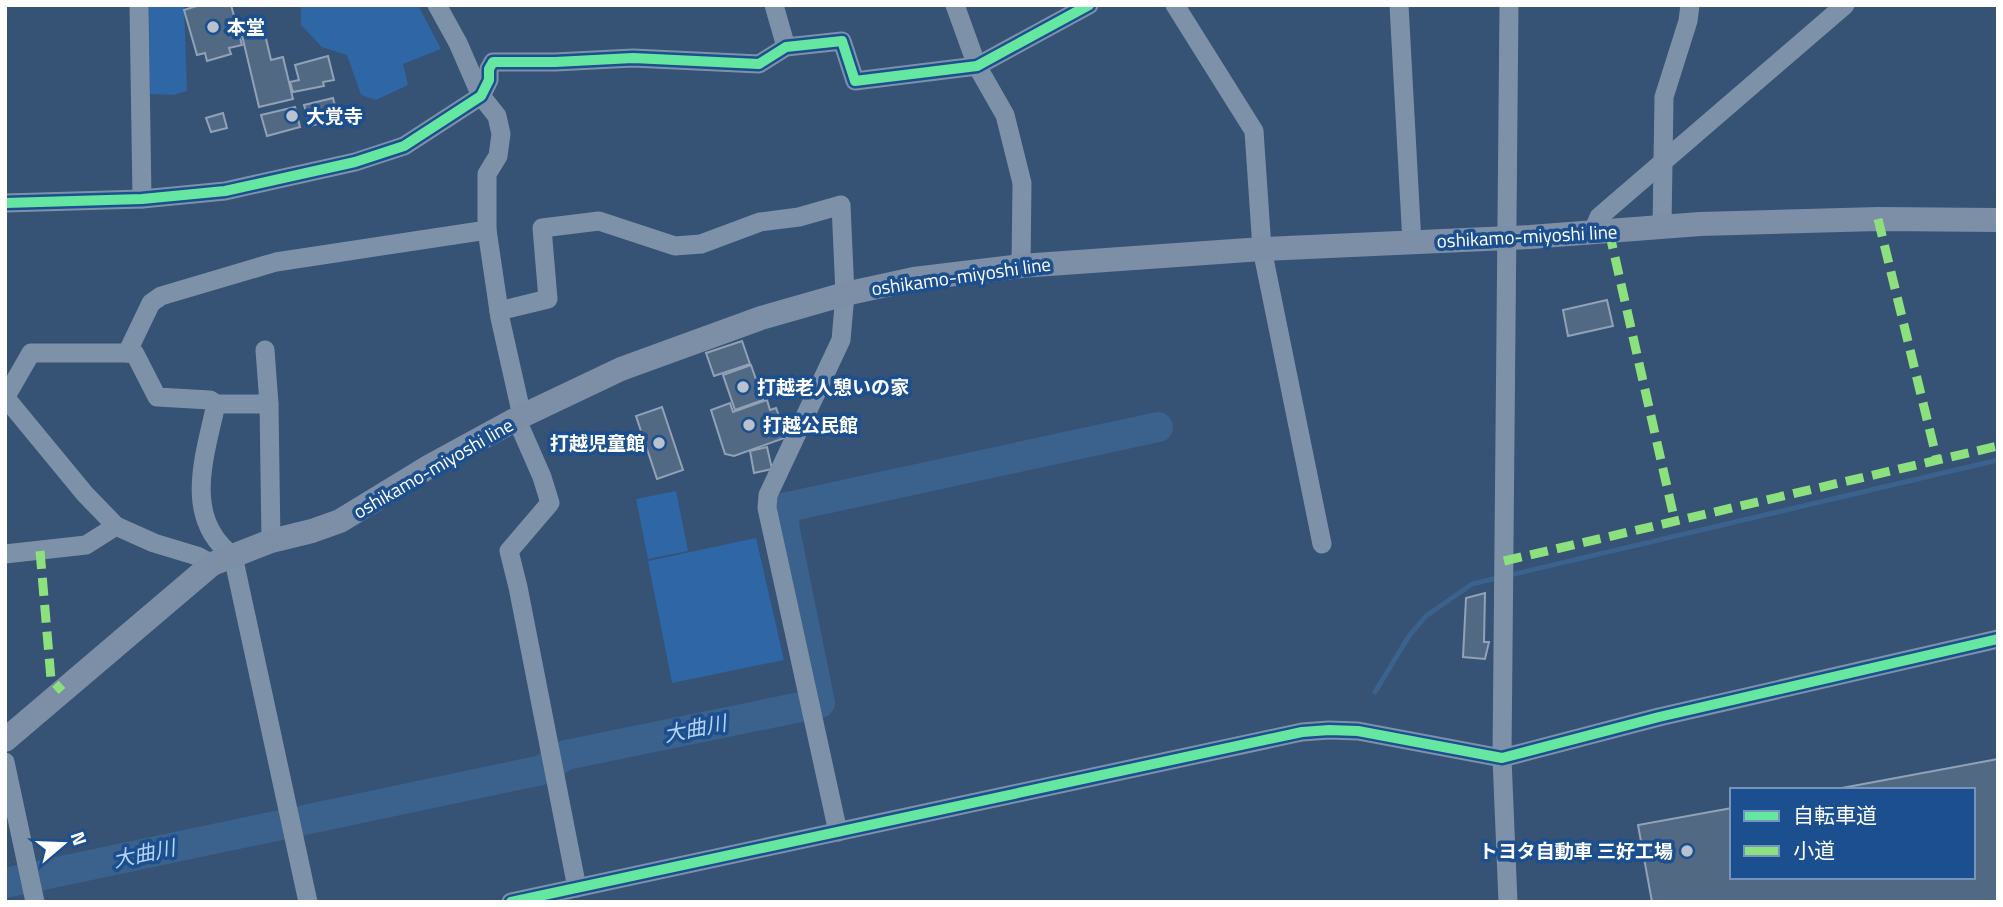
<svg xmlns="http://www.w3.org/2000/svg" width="2003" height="907" viewBox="0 0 2003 907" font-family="'Titillium Web','Noto Sans JP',sans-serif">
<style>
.green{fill:#2f66a5}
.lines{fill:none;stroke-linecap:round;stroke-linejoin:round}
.stream{stroke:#3b618d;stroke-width:5}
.river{stroke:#3b618d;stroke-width:30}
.building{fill:#526984;stroke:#92a2b6;stroke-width:2}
.minor{stroke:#7d92a8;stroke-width:19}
.major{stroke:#7d8ea7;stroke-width:24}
.quiet{stroke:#8de07e;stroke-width:9;stroke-dasharray:18 9;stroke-linecap:butt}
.cycleway-casing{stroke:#1b4f8f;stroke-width:15}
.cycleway{stroke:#66e7a1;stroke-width:10}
.poi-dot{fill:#b9c2ce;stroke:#1b4f8f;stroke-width:2.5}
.labels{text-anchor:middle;stroke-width:7;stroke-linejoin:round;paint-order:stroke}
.poi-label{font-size:19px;font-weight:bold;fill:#fff;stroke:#1b4f8f;text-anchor:start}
.street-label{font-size:19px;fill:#fff;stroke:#1b4f8f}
.water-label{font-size:21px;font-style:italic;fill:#b5d3f5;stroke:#1b4f8f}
</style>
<rect width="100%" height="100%" fill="#365274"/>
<!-- green -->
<g class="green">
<polygon points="149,5 184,5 187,91 173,95 150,94"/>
<polygon points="301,5 418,5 441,49 403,64 408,85 376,100 361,95 347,55 322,47 301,25"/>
<polygon points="676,491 688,551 648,559 636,499"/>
<polygon points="756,538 784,660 672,683 648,561"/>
</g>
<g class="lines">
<!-- stream -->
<polyline class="stream" points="1375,692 1409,636 1426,616 1472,584 1998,460"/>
<!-- river -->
<polyline class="river" points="5,883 542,770 566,755 820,703 785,530 783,508 1158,427"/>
</g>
<!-- building -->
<g class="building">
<polygon points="200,5 231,5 242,45 229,48 231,54 207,61 205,53 197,55 184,10"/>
<polygon points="263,26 271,60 283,57 293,99 259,107 241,31"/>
<polygon points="328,56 334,80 323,82 324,86 293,92 290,82 299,80 295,65"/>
<polygon points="333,98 338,119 310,126 304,105"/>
<polygon points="295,107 300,127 267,136 261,115"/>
<polygon points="223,113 227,128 211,132 206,118"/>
<polygon points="1607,300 1613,326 1568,336 1563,310"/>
<polygon points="742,341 750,364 714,376 706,353"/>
<polygon points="751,365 763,400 735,410 723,375"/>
<polygon points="767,400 770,410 776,408 787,437 734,456 725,454 711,410 730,403 733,412"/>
<polygon points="662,407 683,470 657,479 636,416"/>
<polygon points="767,447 772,469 754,473 750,451"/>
<polygon points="1485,593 1484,642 1489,642 1485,659 1463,657 1466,598"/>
<polygon points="1998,759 1998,902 1652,902 1638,825 1732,808 1732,877 1973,877 1973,790 1831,790"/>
</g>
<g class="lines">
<!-- minor -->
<g class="minor">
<polyline points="139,5 142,199"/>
<polyline points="437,5 458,43 481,96 497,116 501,134 498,156 487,174 487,230 500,318 522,416"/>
<polyline points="774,5 786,47"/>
<polyline points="955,5 977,66 1005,115 1022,183 1021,266"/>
<polyline points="1175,5 1254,131 1262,249 1322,544"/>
<polyline points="1399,5 1412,243"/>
<polyline points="5,203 142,199 225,191 355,162 404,146 481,96 489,80 489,69 493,62 555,62 633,58 759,64 786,47 842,41 855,81 977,66 1089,5"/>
<polyline points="1662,227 1664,97 1688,21 1690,5"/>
<polyline points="1592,233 1599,217 1845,5"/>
<polyline points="499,311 548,299 542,228 599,221 675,246 701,244 760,222 799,217 841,205 845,294 841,340 768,495 767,508 838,832"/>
<polyline points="265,350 269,404 271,541"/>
<polyline points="127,353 135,354 157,397 210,400 216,404"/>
<polyline points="5,397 85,494 116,526 154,543 197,556 212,564"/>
<polyline points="5,398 31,353 127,353 151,303 161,296 276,262 487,230"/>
<path d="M269,404H216C205,456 182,518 233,556L308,902"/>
<polyline points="517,420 542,477 550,503 509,551 518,587 577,888"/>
<polyline points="5,554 86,545 116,526"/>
<polyline points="5,762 35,902"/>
<polyline points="511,902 1302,732 1329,730 1358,731 1502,758 1659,717 1998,639"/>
<polyline points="1508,902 1502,758 1509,5"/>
</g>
<!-- major -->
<polyline class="major" points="5,740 212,564 271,541 312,531 340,521 430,466 522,416 621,369 761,318 845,294 914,279 1021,266 1262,249 1530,237 1700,224 1878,219 1998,220"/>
<!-- quiet -->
<g class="quiet">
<polyline points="1878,219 1937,460"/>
<polyline points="1609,231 1675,522"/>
<polyline points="40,551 51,679 62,691"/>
<polyline points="1504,561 1998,446"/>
</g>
<defs>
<g id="cycleway">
<polyline points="5,203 142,199 225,191 355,162 404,146 481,96 489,80 489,69 493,62 555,62 633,58 759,64 786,47 842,41 855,81 977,66 1089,5"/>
<polyline points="511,902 1302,732 1329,730 1358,731 1502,758 1659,717 1998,639"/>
</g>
</defs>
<!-- cycleway casing -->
<use href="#cycleway" class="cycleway-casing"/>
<!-- cycleway -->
<use href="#cycleway" class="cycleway"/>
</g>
<!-- markers -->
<g class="poi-dot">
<circle cx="213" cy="27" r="7"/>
<circle cx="292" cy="116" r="7"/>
<circle cx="743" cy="387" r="7"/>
<circle cx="749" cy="425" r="7"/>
<circle cx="659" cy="443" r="7"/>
<circle cx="1687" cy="851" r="7"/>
</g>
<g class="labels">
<!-- poi labels -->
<g class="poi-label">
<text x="227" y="34">本堂</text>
<text x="306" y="123">大覚寺</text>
<text x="757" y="394">打越老人憩いの家</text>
<text x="763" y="432">打越公民館</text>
<text x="645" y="450" text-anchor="end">打越児童館</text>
<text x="1673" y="858" text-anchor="end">トヨタ自動車 三好工場</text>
</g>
<!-- street labels -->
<g class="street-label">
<text transform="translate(1527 236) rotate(-3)" y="7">oshikamo-miyoshi line</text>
<text transform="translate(961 276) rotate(-8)" y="7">oshikamo-miyoshi line</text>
<text transform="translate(433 468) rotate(-30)" y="7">oshikamo-miyoshi line</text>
</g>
<!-- water labels -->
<g class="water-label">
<text transform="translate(695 729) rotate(-11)" y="7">大曲川</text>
<text transform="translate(144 854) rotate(-12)" y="7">大曲川</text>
</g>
</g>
<!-- border -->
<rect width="2003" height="907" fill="none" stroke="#ffffff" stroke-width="14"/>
<!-- legend -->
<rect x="1730" y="788" width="245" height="91" fill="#1b4f8f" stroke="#7695bc" stroke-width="2"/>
<rect x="1744" y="811" width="35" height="10" fill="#66e7a1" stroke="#7695bc" stroke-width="2"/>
<text x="1793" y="823" font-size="21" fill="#ffffff">自転車道</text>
<rect x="1744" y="846" width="35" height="10" fill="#8de07e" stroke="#7695bc" stroke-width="2"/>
<text x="1793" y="858" font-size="21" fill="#ffffff">小道</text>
<!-- north arrow -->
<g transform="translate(63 844) rotate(71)" stroke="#1b4f8f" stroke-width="5" paint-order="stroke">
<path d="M0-5L12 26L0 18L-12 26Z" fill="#ffffff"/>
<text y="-10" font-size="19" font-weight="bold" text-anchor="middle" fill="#ffffff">N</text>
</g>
</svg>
